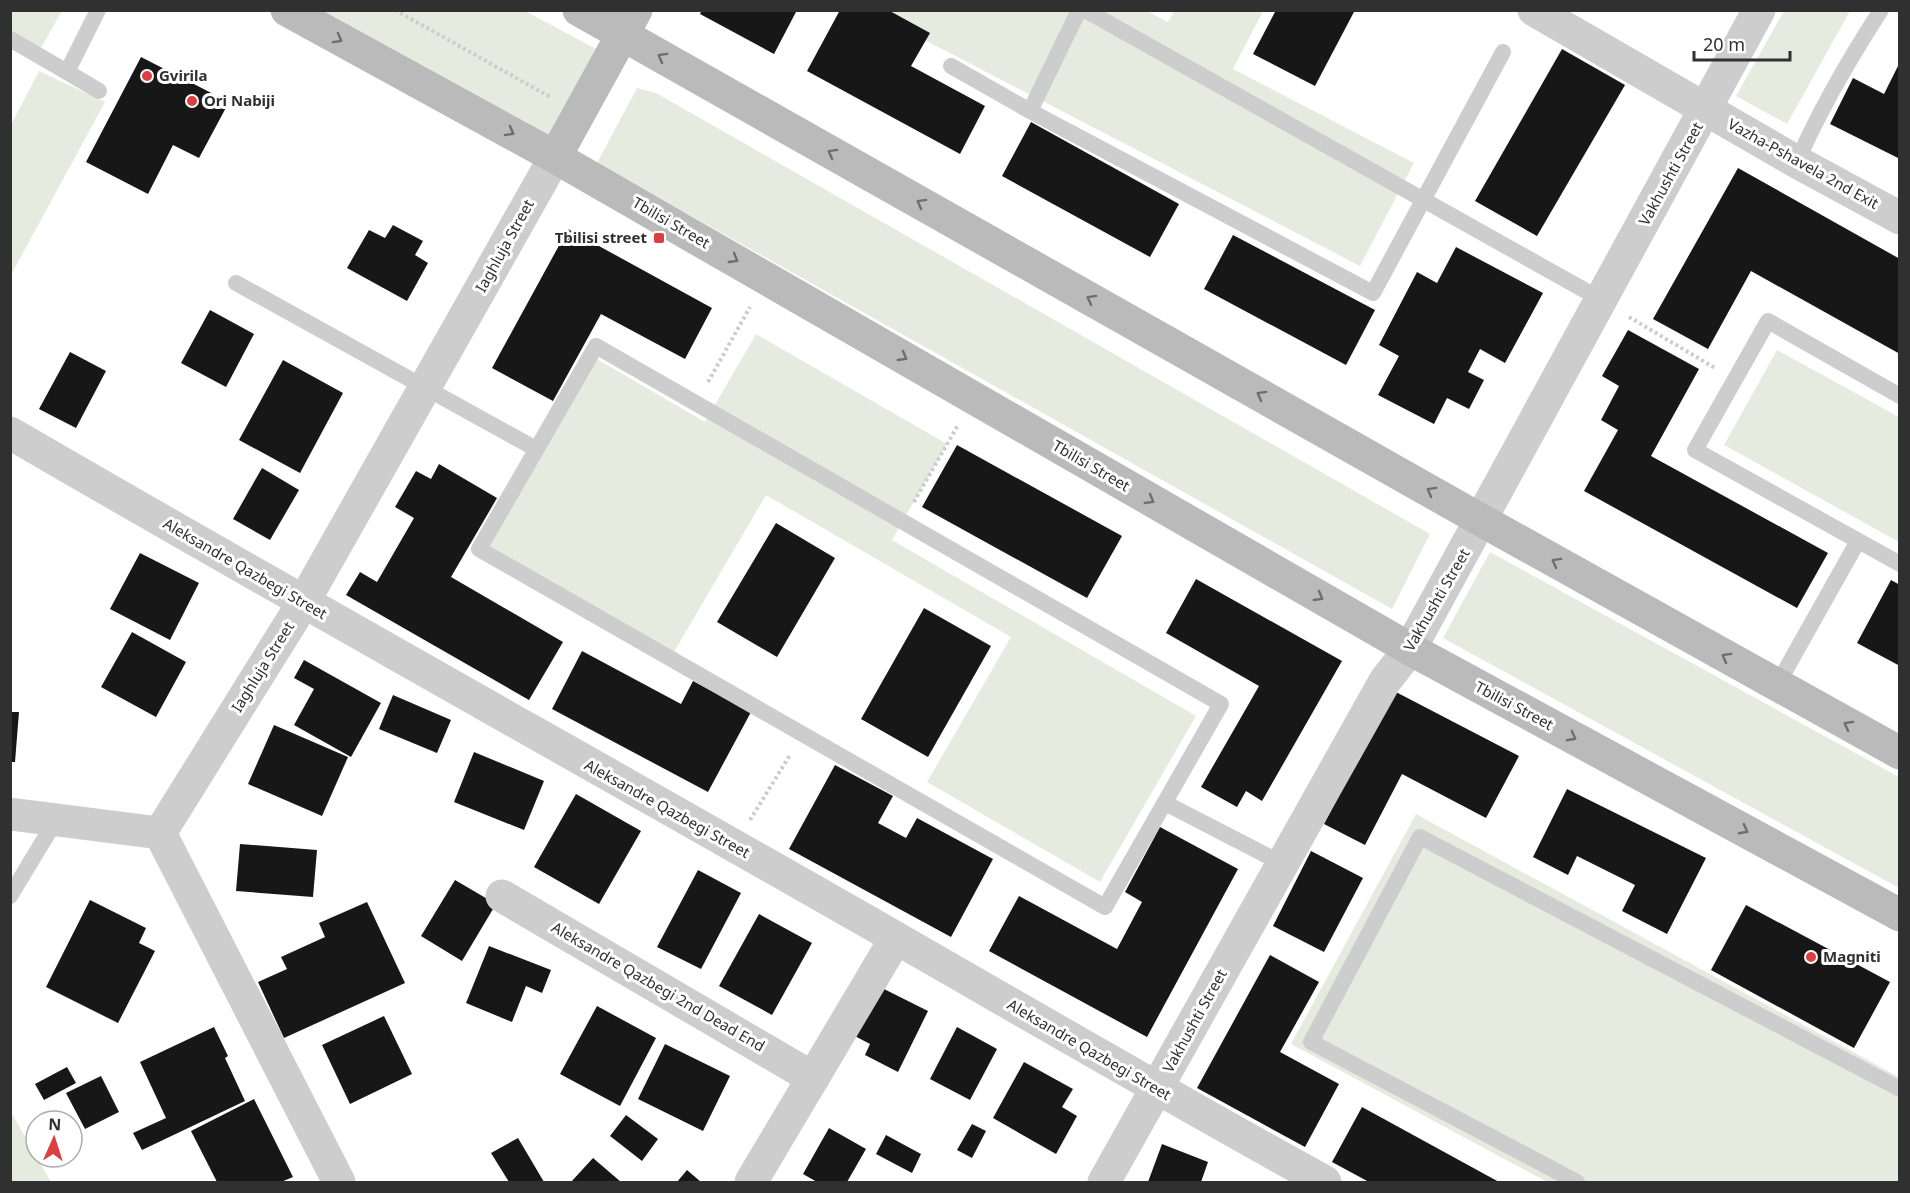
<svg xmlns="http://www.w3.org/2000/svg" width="1910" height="1193" viewBox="0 0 1910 1193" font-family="'Noto Sans',sans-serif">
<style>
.green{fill:#e5ecdf}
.building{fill:#171717}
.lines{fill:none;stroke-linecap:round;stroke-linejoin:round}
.path{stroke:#cdcdcd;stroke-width:4;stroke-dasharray:3 3;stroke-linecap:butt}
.lane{stroke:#cdcdcd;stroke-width:16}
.street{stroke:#cdcdcd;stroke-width:33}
.secondary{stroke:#bababa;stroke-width:33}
.oneway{stroke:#6e6e6e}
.poi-dot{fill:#da403f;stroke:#fff;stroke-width:2}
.labels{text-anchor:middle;stroke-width:6;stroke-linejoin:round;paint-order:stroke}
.poi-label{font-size:15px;font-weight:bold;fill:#303030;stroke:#fff;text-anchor:start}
.street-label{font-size:15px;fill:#303030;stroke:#fff}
</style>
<rect width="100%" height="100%" fill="#fff"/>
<!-- green -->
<g class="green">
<polygon points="1145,10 1168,22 1174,11 1263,11 1233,69 1414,163 1360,266 869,11"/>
<polygon points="11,11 62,11 41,48 11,31"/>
<polygon points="318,11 525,11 598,50 551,139"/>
<polygon points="1784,11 1850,11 1787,124 1736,96"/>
<polygon points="39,71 105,102 11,275 11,125"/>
<polygon points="637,88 656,93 1430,534 1392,609 597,163"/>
<polygon points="756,334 947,444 892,540 1196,716 1100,882 927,782 1011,637 766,495 674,652 487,544 595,358 705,422"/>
<polygon points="1777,350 1899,417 1899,542 1724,445"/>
<polygon points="1490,552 1899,777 1899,888 1443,638"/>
<polygon points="1416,814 1899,1077 1899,1182 1547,1182 1291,1044"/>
<polygon points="11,1112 51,1182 11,1182"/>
</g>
<!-- building -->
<g class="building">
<polygon points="702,10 797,10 774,54 700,14"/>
<polygon points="840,10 888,10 930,33 911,66 985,106 960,154 807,71"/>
<polygon points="1276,10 1355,10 1315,86 1253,54"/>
<polygon points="1562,49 1625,85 1537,236 1475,201"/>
<polygon points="141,57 229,102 199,158 173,145 148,194 86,162"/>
<polygon points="1900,62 1900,159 1830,124 1853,78 1884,94"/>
<polygon points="1031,122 1179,204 1150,257 1002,176"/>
<polygon points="1738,168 1900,259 1900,354 1751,271 1708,349 1653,319"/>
<polygon points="393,225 423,241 415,255 428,263 407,301 347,268 369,230 385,238"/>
<polygon points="568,229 712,308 685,359 601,314 553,401 492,368"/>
<polygon points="1233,235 1375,310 1346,365 1204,289"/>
<polygon points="1456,247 1543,293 1505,363 1480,349 1468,372 1484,380 1469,409 1447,398 1434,424 1378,395 1399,356 1379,345 1417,272 1437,283"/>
<polygon points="210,310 254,334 226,387 181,363"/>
<polygon points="1628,330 1699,369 1651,456 1828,553 1797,608 1584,491 1618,430 1601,420 1619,386 1602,376"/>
<polygon points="70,352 106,371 76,428 39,409"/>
<polygon points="283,360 343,393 300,473 239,440"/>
<polygon points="957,445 1122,536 1087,598 922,507"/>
<polygon points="439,464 497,498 451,577 563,642 529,700 346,595 360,572 377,582 414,518 395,507 416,471 431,479"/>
<polygon points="262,468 299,490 270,540 233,519"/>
<polygon points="776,523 835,558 777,657 717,622"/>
<polygon points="140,553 199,583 170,640 110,609"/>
<polygon points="1196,579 1342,661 1262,801 1246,791 1237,807 1201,787 1259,686 1166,633"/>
<polygon points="1891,580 1900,585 1900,666 1857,643"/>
<polygon points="924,608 991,646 928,757 861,719"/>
<polygon points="132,632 186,662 156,717 101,687"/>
<polygon points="582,651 681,704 693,681 751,712 708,792 552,709"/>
<polygon points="304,660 381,703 351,757 294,725 314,689 294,678"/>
<polygon points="1394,691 1519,756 1486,818 1402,774 1365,845 1324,824"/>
<polygon points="393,695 451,720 437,753 379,729"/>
<polygon points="10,712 19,712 15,762 10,762"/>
<polygon points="274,725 348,757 322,816 248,784"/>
<polygon points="474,752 544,781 524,830 454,802"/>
<polygon points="835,765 893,796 878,823 906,838 917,818 993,859 951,937 789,849"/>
<polygon points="1567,789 1706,858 1667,934 1622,911 1635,885 1577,856 1568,875 1533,857"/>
<polygon points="576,794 641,831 599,904 534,867"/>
<polygon points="1160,827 1238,869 1147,1037 989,951 1019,896 1117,949 1142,902 1125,892"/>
<polygon points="240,844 317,850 313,897 236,891"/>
<polygon points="1311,851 1363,878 1324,952 1273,926"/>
<polygon points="698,870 741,893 701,969 657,947"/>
<polygon points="455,880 496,904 462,961 421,936"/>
<polygon points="90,900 146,928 139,943 155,951 118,1023 46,987"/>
<polygon points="367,902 405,983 284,1038 258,982 287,969 281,957 325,937 319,923"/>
<polygon points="1746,905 1890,982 1854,1048 1711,970"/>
<polygon points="759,914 812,943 772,1015 719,986"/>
<polygon points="489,946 551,970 542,993 526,986 512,1022 466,1003"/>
<polygon points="1270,955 1319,982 1280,1052 1339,1084 1305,1147 1197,1088"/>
<polygon points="874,984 928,1011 898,1072 865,1055 870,1044 849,1033"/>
<polygon points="597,1006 656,1038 620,1106 560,1074"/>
<polygon points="384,1016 412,1074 350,1104 322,1045"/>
<polygon points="214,1027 228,1056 225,1058 245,1101 142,1150 133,1133 166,1118 140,1062"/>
<polygon points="957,1027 997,1049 970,1100 930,1079"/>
<polygon points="665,1044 730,1076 703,1131 638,1099"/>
<polygon points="1024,1062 1073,1089 1062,1107 1077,1116 1056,1154 993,1118"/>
<polygon points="67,1067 76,1083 44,1100 35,1084"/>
<polygon points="101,1076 119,1112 85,1129 66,1093"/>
<polygon points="254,1099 293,1177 281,1182 217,1182 191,1131"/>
<polygon points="1362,1107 1499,1182 1369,1182 1332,1162"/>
<polygon points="626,1115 658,1139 642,1161 610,1136"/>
<polygon points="972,1124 986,1131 972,1158 957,1150"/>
<polygon points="829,1128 866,1149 847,1182 817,1182 803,1174"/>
<polygon points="886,1135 921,1154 912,1173 876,1154"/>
<polygon points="518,1138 544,1182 509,1182 491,1153"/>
<polygon points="1162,1144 1208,1162 1201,1182 1148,1182"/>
<polygon points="593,1158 621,1182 571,1182"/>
<polygon points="687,1170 701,1182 677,1182"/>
</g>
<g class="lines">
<!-- path -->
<g class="path">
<polyline points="395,10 552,98"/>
<polyline points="1629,317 1715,368"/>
<polyline points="708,382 750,307"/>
<polyline points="914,502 958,425"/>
<polyline points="750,820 790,755"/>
</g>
<!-- lane -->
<g class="lane">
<polyline points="1085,10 1602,300"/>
<polyline points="10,39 67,72 98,10"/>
<polyline points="951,66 1030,111 1373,293 1503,52"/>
<polyline points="67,72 99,91"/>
<polyline points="1030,111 1079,10"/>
<path d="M1797,162C1821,107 1848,61 1881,10"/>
<polyline points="236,283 536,449"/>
<polygon points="596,346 1221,704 1105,907 479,549"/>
<polyline points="1900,396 1768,321 1695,450 1900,564"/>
<polyline points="1777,685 1858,541"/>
<polyline points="1165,803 1283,864"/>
<polyline points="10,896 56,820"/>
<polyline points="1577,1182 1311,1042 1420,837 1900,1089"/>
</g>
<!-- street -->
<g class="street">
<polyline points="1534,10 1797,162 1900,218"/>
<path d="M10,433C304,604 601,769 896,938C1039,1020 1181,1103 1325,1182"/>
<polyline points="10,814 160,833"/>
<polyline points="502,896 813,1078"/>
<polyline points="339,1182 160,833 303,603 555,157"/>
<polyline points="751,1182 896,938"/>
<polyline points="1104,1182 1385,681 1410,649 1759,10"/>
</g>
<!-- secondary -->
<g class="secondary">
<polyline points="287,10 555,157 1410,649 1900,915"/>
<polyline points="579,10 1481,520 1900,753"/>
<polyline points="555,157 636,10"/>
</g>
</g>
<!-- one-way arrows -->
<defs><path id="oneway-chevron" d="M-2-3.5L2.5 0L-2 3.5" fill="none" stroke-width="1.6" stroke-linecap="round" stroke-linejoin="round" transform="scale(1.5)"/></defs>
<g class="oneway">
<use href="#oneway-chevron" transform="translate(338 39) rotate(29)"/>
<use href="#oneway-chevron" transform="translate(662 57) rotate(-151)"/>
<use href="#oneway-chevron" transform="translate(510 132) rotate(29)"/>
<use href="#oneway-chevron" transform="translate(832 153) rotate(-151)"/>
<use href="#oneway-chevron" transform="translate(921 203) rotate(-151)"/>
<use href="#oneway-chevron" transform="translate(734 259) rotate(30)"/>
<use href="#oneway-chevron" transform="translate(1091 299) rotate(-151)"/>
<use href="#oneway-chevron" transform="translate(903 357) rotate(30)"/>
<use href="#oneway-chevron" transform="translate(1261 395) rotate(-151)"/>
<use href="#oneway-chevron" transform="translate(1431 491) rotate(-151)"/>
<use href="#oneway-chevron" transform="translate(1150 500) rotate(30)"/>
<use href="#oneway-chevron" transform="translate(1556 562) rotate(-151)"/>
<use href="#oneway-chevron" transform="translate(1319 597) rotate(30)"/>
<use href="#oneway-chevron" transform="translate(1726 657) rotate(-151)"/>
<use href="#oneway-chevron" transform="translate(1848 725) rotate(-151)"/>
<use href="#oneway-chevron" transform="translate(1572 737) rotate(28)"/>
<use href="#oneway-chevron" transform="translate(1744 830) rotate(28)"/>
</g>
<!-- markers -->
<g class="poi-dot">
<circle cx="147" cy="76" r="6"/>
<circle cx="192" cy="101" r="6"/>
<rect x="653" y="232" width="12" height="12" rx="3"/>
<circle cx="1811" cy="957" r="6"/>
</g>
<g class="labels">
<!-- poi labels -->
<g class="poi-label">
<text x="159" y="81">Gvirila</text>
<text x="204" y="106">Ori Nabiji</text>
<text x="647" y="243" text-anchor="end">Tbilisi street</text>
<text x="1823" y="962">Magniti</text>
</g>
<!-- street labels -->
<g class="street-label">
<text transform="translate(1803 164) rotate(29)" y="5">Vazha-Pshavela 2nd Exit</text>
<text transform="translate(1671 174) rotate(-61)" y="5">Vakhushti Street</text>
<text transform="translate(671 223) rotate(30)" y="5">Tbilisi Street</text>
<text transform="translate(505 246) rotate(-61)" y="5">Iaghluja Street</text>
<text transform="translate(1091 466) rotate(30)" y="5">Tbilisi Street</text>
<text transform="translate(245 569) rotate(30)" y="5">Aleksandre Qazbegi Street</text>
<text transform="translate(1437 600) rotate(-60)" y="5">Vakhushti Street</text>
<text transform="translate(263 667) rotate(-58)" y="5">Iaghluja Street</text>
<text transform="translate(1514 706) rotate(28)" y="5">Tbilisi Street</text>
<text transform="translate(667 809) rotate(29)" y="5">Aleksandre Qazbegi Street</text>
<text transform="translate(658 987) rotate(30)" y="5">Aleksandre Qazbegi 2nd Dead End</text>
<text transform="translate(1195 1021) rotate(-61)" y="5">Vakhushti Street</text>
<text transform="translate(1089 1050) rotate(30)" y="5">Aleksandre Qazbegi Street</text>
</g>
</g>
<!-- border -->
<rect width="1910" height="1193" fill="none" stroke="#303030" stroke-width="24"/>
<!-- north arrow -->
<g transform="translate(54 1139) rotate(3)"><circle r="28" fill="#ffffff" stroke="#acacac" stroke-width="1.5"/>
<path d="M0-4.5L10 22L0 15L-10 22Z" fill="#da403f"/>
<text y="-9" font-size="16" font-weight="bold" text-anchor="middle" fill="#303030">N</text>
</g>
<!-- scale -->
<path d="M1694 51v9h96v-9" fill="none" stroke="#303030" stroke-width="3"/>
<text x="1703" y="51" font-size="18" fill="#303030" stroke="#ffffff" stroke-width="4.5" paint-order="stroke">20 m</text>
</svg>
